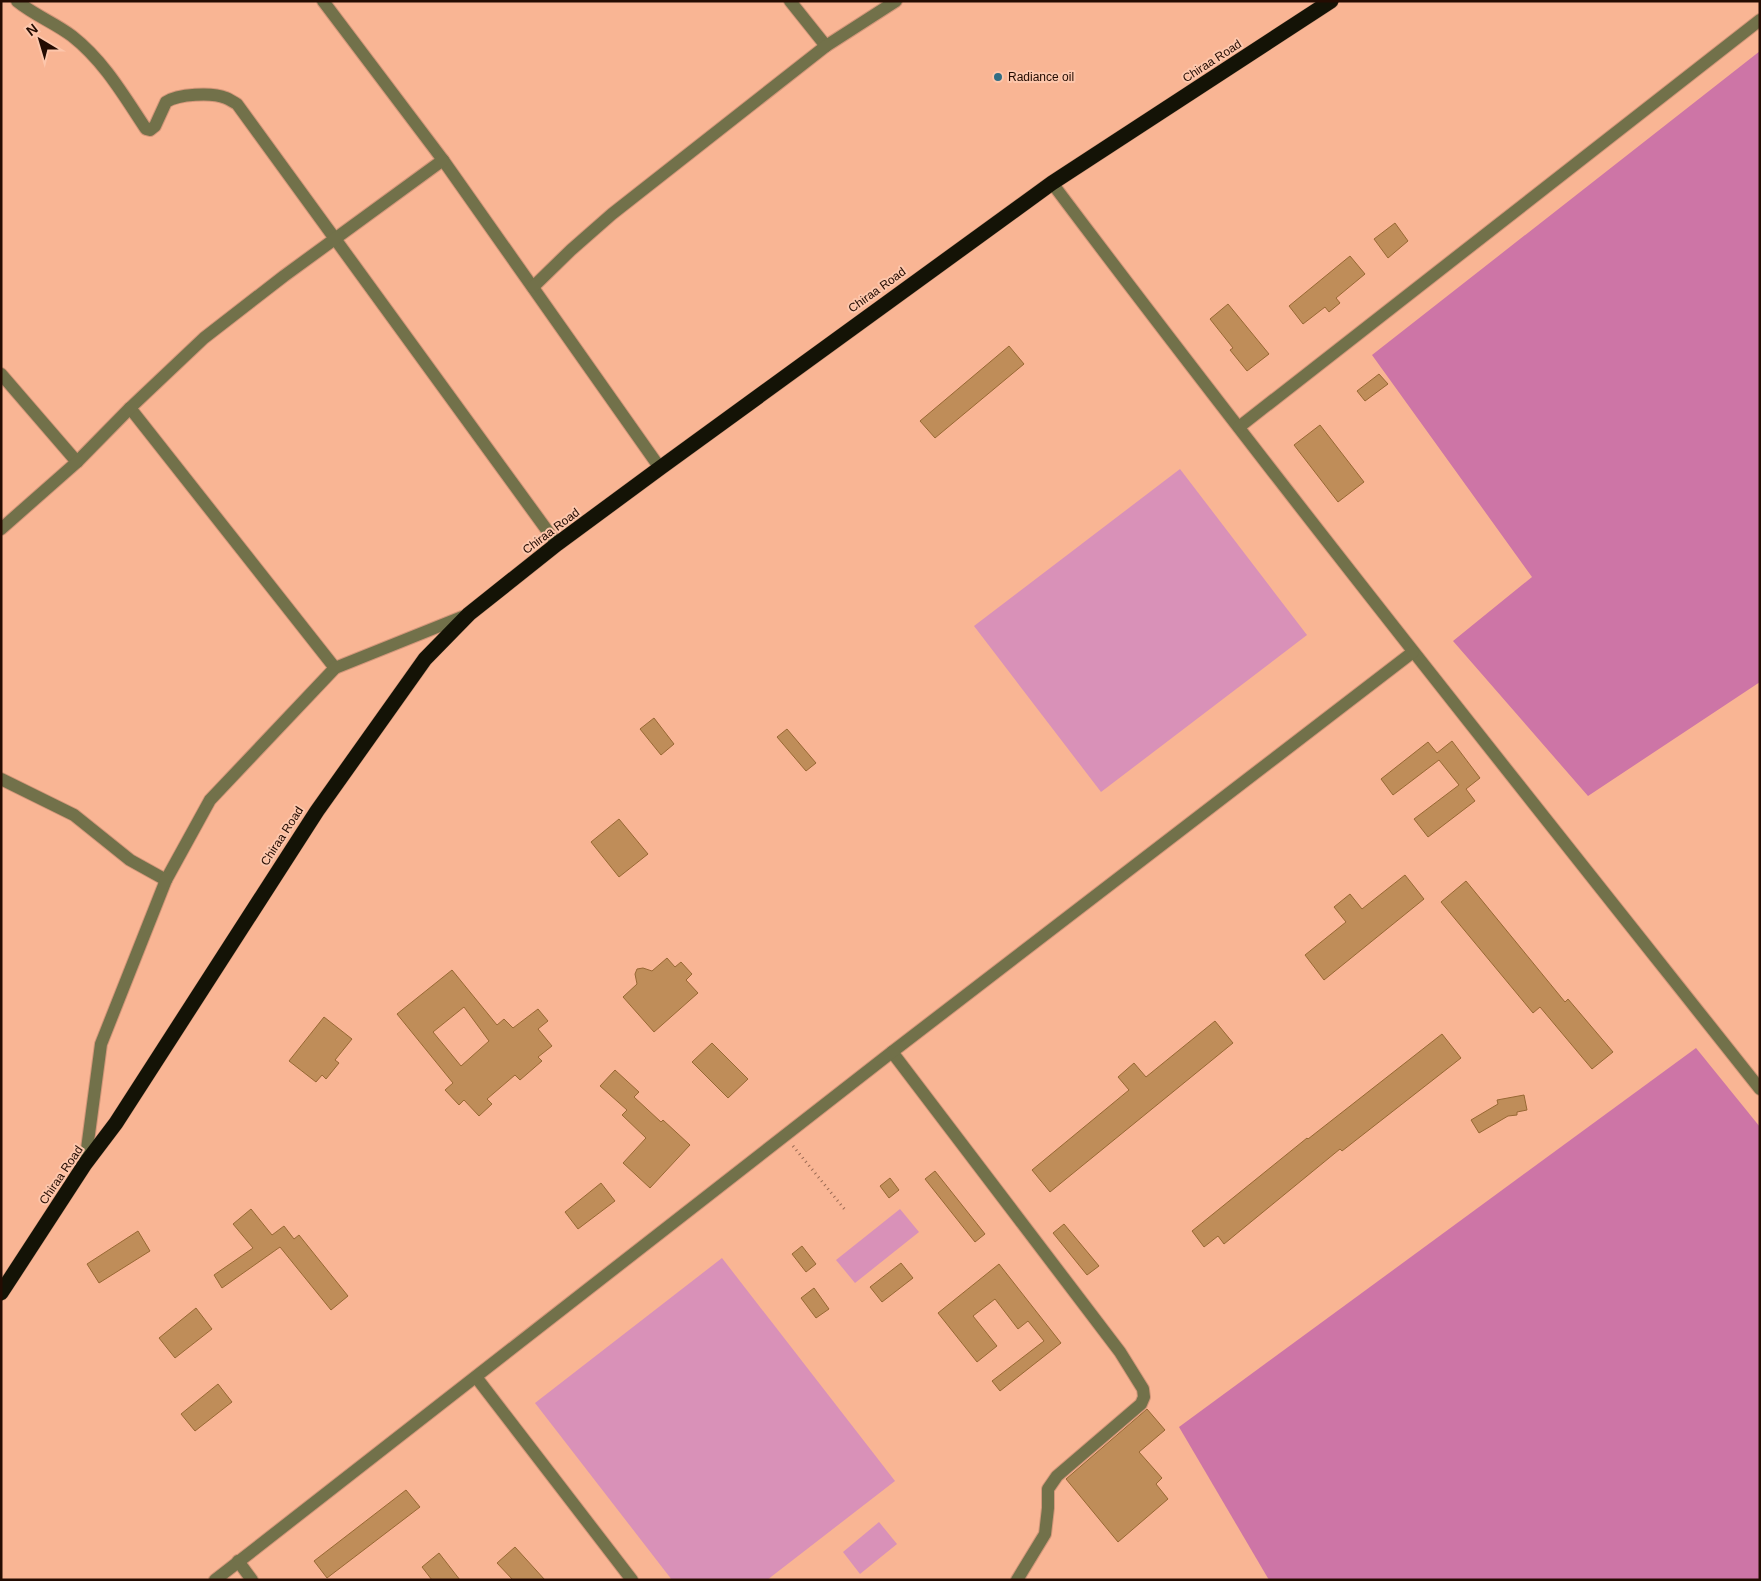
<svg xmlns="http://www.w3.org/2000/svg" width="1761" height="1581" viewBox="0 0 1761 1581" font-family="Arial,sans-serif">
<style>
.green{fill:#d991b8}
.forest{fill:#cd75a6}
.building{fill:#bf8d59;stroke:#986834;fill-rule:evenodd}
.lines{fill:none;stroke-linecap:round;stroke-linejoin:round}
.minor-casing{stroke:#d3977a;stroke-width:14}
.highway-casing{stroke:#d3977a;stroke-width:16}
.path{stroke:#996952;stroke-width:3;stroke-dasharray:1 4;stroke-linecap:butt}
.minor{stroke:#72714a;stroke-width:12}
.highway{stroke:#141306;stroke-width:15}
.poi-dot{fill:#316d84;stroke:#fdc6ab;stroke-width:2}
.labels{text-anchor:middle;stroke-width:4;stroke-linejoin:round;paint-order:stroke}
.street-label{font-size:12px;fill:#240c02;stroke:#fdc6ab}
.poi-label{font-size:12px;fill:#240c02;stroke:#fdc6ab;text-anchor:start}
</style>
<rect width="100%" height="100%" fill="#f9b594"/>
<!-- green -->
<g class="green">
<polygon points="1180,469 1307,635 1101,792 974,626"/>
<polygon points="900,1209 919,1232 855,1283 836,1260"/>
<polygon points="722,1258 895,1481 767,1580 672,1580 535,1403"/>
<polygon points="879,1522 897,1544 860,1574 843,1552"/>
</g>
<!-- forest -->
<g class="forest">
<polygon points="1760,51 1760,682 1588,796 1453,641 1532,577 1372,355"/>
<polygon points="1696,1048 1760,1127 1760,1580 1269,1580 1179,1427"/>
</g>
<!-- building -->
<g class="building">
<polygon points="1395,223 1408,241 1388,258 1374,239"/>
<polygon points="1350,256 1365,274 1336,298 1340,303 1329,312 1325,307 1303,324 1289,306"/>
<polygon points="1228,304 1269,354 1247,371 1230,350 1233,348 1210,319"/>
<polygon points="1009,346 1024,364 935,438 920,421"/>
<polygon points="1379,374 1388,384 1365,401 1357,391"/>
<polygon points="1320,425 1364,482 1338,502 1294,445"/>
<polygon points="654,718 674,744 661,755 640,729"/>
<polygon points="787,729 816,763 806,771 777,737"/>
<polygon points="1452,741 1480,778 1466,789 1475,801 1428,837 1414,819 1459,785 1439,760 1393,795 1381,779 1428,742 1437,753"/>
<polygon points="619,819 648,854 619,877 591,842"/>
<polygon points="1405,875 1424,899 1324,980 1305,955 1346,922 1334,907 1350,894 1362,909"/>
<polygon points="1466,881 1565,1002 1568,999 1613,1052 1592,1069 1540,1007 1533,1013 1441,902"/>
<polygon points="667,958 675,967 681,962 692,974 686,980 698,993 654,1032 623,997 637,984 635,974 637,969 643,968 652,971"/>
<path d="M452,970L497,1025L504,1019L513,1028L538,1009L548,1021L538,1029L552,1046L538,1057L542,1061L520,1080L515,1075L487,1099L492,1104L479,1116L464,1100L459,1105L445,1090L453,1083L397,1014ZM464,1007L489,1041L461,1066L433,1032Z"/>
<polygon points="324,1017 352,1039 335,1060 339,1063 326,1079 322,1075 316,1082 289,1061"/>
<polygon points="1215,1021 1233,1043 1050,1192 1032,1170 1129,1090 1118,1077 1134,1063 1146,1077"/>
<polygon points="1442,1034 1461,1058 1342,1151 1340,1149 1224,1244 1218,1236 1204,1247 1192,1231 1307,1138 1308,1139"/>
<polygon points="712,1043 748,1079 728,1098 692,1062"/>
<polygon points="615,1070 639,1092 634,1097 661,1122 663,1120 690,1145 650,1188 623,1163 646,1138 622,1115 627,1110 600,1086"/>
<polygon points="1524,1095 1527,1110 1517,1112 1517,1115 1508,1116 1479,1133 1471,1120 1498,1104 1497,1100"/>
<polygon points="935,1171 985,1234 975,1242 925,1179"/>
<polygon points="890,1178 899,1190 889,1198 880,1186"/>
<polygon points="601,1183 615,1201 578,1229 565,1212"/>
<polygon points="251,1209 272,1235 284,1226 294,1239 299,1235 348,1296 331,1310 280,1247 222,1288 214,1275 253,1248 233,1224"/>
<polygon points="1064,1224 1099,1266 1087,1275 1053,1233"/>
<polygon points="138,1231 150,1251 99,1283 87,1264"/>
<polygon points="802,1246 816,1264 806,1272 792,1254"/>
<polygon points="901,1263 913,1278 882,1302 870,1287"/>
<polygon points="999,1264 1061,1343 1000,1391 992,1381 1044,1341 1028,1321 1018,1329 995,1299 973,1316 997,1346 977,1362 938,1313"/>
<polygon points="814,1288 829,1309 816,1318 801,1298"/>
<polygon points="196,1308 212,1329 175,1358 159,1338"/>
<polygon points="218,1384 232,1402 195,1431 181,1414"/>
<polygon points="1147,1409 1165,1430 1139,1452 1162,1478 1156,1484 1168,1499 1118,1542 1066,1479"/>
<polygon points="406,1490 420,1507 327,1578 314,1561"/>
<polygon points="515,1547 545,1580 513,1580 497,1563"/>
<polygon points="439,1553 460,1580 432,1580 422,1567"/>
</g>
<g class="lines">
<defs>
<g id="minor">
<path d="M17,1C34,15 55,23 72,36C104,61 124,96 146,129L150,130L155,126L166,102C178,94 212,92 226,98C229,99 233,102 237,104L557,544"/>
<polyline points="323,1 443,160 660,468"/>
<polyline points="790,1 826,46"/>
<path d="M1052,183C1282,489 1522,789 1760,1089"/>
<polyline points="533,287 571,250 612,214 826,46 896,1"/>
<polyline points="1,374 77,462"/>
<polyline points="130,408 335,668"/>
<polyline points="1239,427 1760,20"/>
<polyline points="1,529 77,462 130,408 204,338 284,276 443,160"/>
<polyline points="1,779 74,815 130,860 166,880"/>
<polyline points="892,1052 1120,1352 1143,1389 1144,1397 1141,1404 1057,1476 1048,1489 1048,1508 1045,1534 1017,1580"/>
<polyline points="85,1164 101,1044 166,880 210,800 335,668 467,615"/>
<polyline points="476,1377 632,1580"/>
<polyline points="238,1561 252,1580"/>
<polyline points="215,1580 892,1052 1413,652"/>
</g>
<polyline id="highway" points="1,1293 85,1164 116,1123 317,811 425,659 469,614 557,544 660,468 1052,183 1331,1"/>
</defs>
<!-- minor casing -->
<use href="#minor" class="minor-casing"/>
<!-- highway casing -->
<use href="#highway" class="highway-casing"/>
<!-- path -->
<polyline class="path" points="793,1146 846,1211"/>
<!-- minor -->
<use href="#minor" class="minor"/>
<!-- highway -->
<use href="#highway" class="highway"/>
</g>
<!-- markers -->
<circle class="poi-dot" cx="998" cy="77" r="5"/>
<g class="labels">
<!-- street labels -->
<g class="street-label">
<text transform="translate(1212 61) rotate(-33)" y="4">Chiraa Road</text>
<text transform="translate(877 290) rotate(-36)" y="4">Chiraa Road</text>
<text transform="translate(551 531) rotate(-37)" y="4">Chiraa Road</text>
<text transform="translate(282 836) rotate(-57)" y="4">Chiraa Road</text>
<text transform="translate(61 1175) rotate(-56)" y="4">Chiraa Road</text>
</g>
<!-- poi labels -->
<g class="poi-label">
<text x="1008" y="81">Radiance oil</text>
</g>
</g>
<!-- border -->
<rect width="1761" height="1581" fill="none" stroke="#240c02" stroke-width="5"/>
<!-- north arrow -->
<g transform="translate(40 40) rotate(322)" stroke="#fdc6ab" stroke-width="4" paint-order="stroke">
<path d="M0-4L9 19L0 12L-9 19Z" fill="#240c02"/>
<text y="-8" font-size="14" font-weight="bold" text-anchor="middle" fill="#240c02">N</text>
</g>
</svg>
